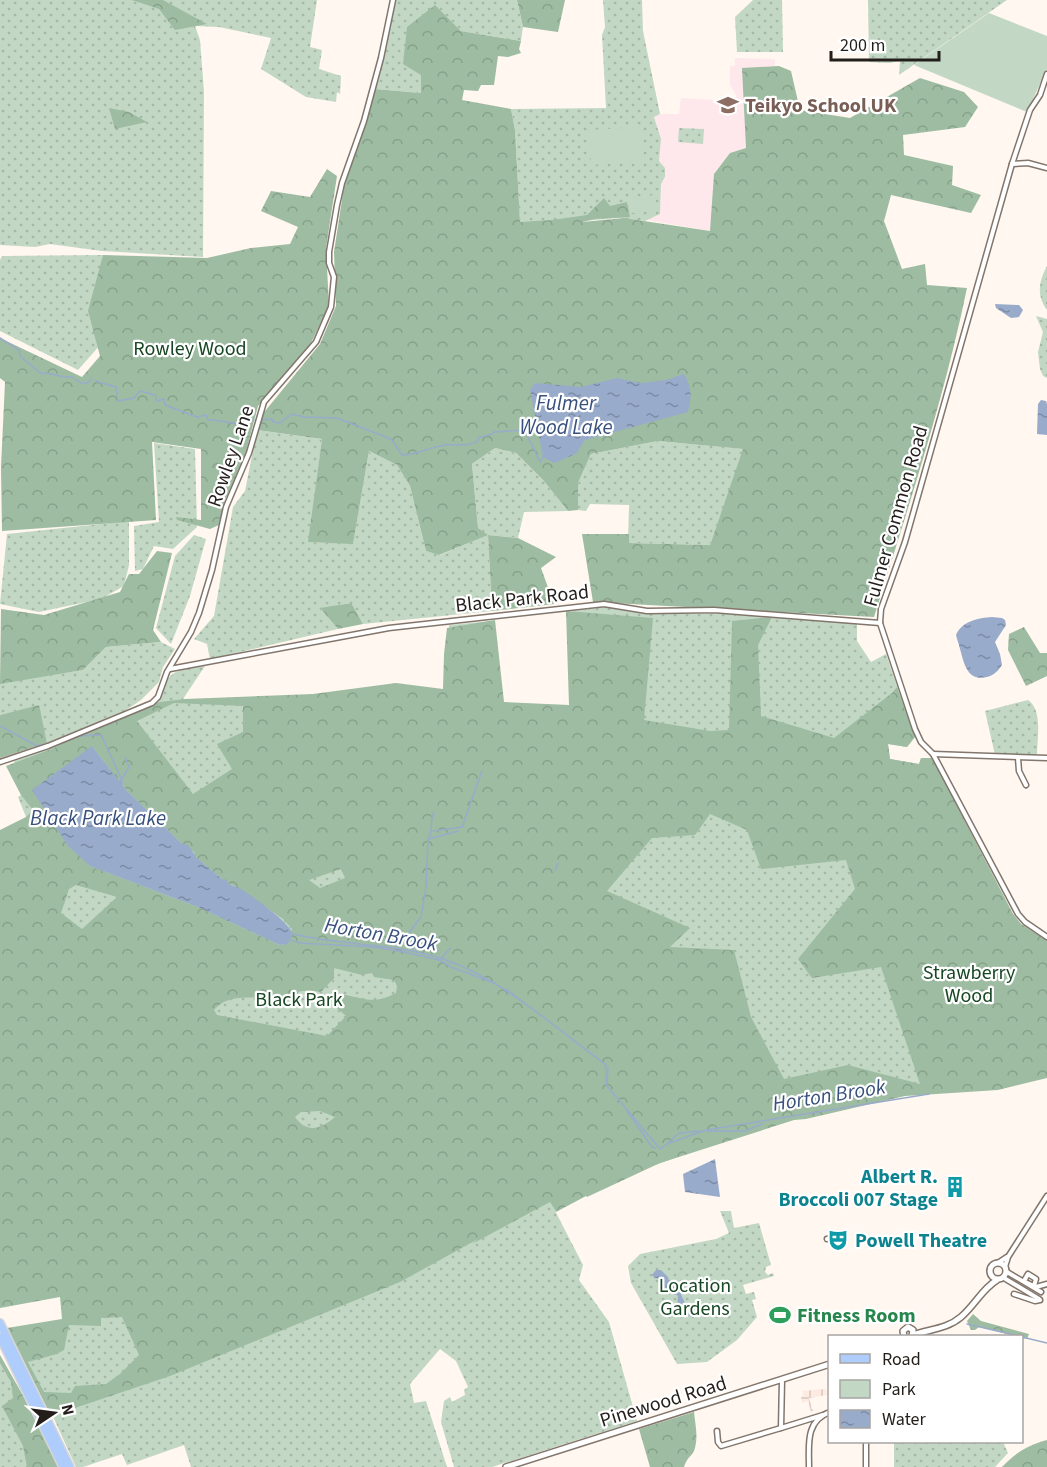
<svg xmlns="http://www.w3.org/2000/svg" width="1047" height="1467" viewBox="0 0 1047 1467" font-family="'Source Sans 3',sans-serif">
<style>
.industrial{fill:url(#industrial-grid)}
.education{fill:#fee8ec}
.green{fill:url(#green-dots)}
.forest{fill:url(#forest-crowns);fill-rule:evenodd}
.pitch{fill:#c2d8c4}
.water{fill:url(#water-ripples)}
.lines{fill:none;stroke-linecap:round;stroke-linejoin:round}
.stream{stroke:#99abcb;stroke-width:1.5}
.minor-casing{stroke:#82766c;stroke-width:7}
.tertiary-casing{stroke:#82766c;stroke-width:8}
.primary-casing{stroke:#d7d6d6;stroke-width:10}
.minor{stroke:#fff;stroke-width:4}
.tertiary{stroke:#fff;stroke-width:5}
.primary{stroke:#afcdfc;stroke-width:7}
.labels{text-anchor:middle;stroke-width:4.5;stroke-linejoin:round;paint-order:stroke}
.education-label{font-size:20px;font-weight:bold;fill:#785e54;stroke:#fff;text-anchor:start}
.park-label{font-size:20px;fill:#174723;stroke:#fff}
.street-label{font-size:20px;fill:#231e1a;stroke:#fff}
.culture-label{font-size:20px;font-weight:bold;fill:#0d838f;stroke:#fff;text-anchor:end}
.leisure-label{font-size:20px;font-weight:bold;fill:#27864d;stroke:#fff;text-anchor:start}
.water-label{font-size:21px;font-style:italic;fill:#38507d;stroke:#fff}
</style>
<defs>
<pattern id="industrial-grid" width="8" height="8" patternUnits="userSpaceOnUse" patternTransform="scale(1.5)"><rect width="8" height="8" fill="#fdeae0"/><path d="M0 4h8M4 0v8" fill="none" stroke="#d9c8c0"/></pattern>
<pattern id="green-dots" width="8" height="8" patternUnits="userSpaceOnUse" patternTransform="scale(1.5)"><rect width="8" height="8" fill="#c2d8c4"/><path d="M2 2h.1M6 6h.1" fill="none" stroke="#a6b9a8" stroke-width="1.8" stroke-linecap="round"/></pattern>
<pattern id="forest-crowns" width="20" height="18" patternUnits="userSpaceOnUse" patternTransform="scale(1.5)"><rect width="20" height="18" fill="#9dbca1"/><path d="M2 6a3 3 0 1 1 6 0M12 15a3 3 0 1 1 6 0" fill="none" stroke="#87a18a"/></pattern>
<pattern id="water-ripples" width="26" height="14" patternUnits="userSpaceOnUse" patternTransform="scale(1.5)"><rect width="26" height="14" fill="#99abcb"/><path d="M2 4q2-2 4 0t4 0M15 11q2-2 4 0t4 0" fill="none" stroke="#7c8ba4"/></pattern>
</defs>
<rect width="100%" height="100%" fill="#fff7f0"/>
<!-- industrial -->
<polygon class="industrial" points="826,1389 827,1395 809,1398 813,1411 811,1412 808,1401 802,1403 801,1397 803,1396 802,1391"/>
<!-- education -->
<polygon class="education" points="735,58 775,59 774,141 730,153 714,174 711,231 646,220 660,214 661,184 665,177 665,168 659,161 661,139 654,117 660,114 679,114 681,98 736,101 736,95 730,85 730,66 735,66"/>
<!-- green -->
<g class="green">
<polygon points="0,0 317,0 310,47 322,50 319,69 341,76 340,94 337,92 336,102 306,97 261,69 271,38 219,27 195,26 200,40 204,92 203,257 102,251 50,244 35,247 0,245"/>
<polygon points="396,0 517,0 523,27 521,41 461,31 435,6 421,75 421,93 375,89"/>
<polygon points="603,0 642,0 643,31 660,114 654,117 661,139 659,161 665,168 665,177 661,184 660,214 645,221 618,218 520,226 515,130 511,109 606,108 602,35 605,27"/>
<polygon points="753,0 782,0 783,52 737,52 735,17"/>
<polygon points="868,0 1007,0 899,75 900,61 888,63 869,62"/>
<polygon points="679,128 704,129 703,144 678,142"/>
<polygon points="103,255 92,313 101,344 78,370 0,331 0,260 2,256"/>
<path d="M1047,266V310C1036,295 1039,281 1047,266Z"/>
<polygon points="1036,316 1047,319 1047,378 1043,376 1040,369 1038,352 1043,332"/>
<polygon points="257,430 322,439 309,542 353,543 369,451 397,465 410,486 426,551 440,555 487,535 478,528 472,464 495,448 516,453 543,480 568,511 524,512 518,538 488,535 492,611 363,624 350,603 321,609 338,629 210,659 207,644 194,639 214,616 233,507 245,491"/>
<polygon points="658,441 744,449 710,545 628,543 629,505 590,504 586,511 578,510 578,483 591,454"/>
<polygon points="154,443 195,449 197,527 173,549 154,546 143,569 135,571 134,526 159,522"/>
<polygon points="129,521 129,565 124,586 101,599 39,612 0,604 7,534"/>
<polygon points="194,535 206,539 190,596 171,644 156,628 175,556"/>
<path d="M606,607L650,614H730L857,624V641L871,662L886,654L915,737L907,747L888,744L890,759L919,764L921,758H932L1013,914L1021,924L1047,941V1077L906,1095L782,1119L551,1203L583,1265L579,1280L609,1322L637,1421L492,1467H454L441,1422L444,1401L450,1397L452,1402L465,1395L464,1390L468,1387L456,1361L440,1349L410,1384L414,1403L426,1401L447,1467H191L184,1445L127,1465L122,1454L83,1467H76L28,1362L64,1320L26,817L18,797L21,795L23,796L14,761L157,707C170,670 167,672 205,666L183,699L447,696L449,625L492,621L498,706L575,710L573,611Z"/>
<polygon points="161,642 175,649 163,667 159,682 141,700 126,710 47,743 38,706 0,715 0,683 83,670 106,647"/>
<path d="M1028,700C1043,710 1037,739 1037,755H995L985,711Z"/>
<polygon points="720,1211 731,1211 734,1228 759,1223 771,1265 766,1267 765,1272 768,1275 773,1273 774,1276 743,1285 746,1294 754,1292 756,1299 752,1300 757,1317 737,1340 707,1362 677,1364 631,1283 628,1266 640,1254 716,1239 729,1233"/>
<polygon points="0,1358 58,1467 0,1467"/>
<polygon points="894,1442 1003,1442 1008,1453 995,1467 894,1467"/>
</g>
<!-- forest -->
<g class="forest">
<polygon points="132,0 163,0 207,24 175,30 159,9"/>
<polygon points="517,0 565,0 558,32 523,27"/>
<path d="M435,5L461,31L521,41L519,49L521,53L508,57L498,56L494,85H481L478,91L464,90L462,100L511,109L515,130L520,222L552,220L587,215L604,198L610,206L627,202L630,217L595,219L582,222L624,218L710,231L714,174L730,153L746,148L742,68L779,66L791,71L800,110L850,118L920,78L964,92L978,107L965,127L903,135L904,155L953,166L952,185L981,195L971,213L891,195L884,221L902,269L925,264L927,285L967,288C944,399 908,508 874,617L593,602L582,534H629V543L710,545L743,449L658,441L591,454L578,483V510L568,511L543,480L516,453L495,448L472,464L478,528L488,535L518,538L556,557L541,568L554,604L492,611L488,535L439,555L426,551L410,486L397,465L369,451L353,544L308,542L322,439L257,430L261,416L320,344L336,306L334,252L345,180L361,124L375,89L421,93V75L403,64L407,27Z"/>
<polygon points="109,108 129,112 147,122 115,129"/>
<polygon points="327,169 337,176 326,248 329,306 308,349 258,406 243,463 225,500 219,525 210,529 177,520 176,517 201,520 201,449 152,442 156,520 2,531 1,467 5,382 0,378 0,338 82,377 100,356 88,311 103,255 207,258 251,248 290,244 298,227 261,211 271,191 310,197"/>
<polygon points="157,551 172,553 153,630 161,642 106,647 83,670 0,684 1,609 44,615 120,592 129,574 139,574"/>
<polygon points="351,603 363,624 338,629 320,608"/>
<path d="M566,611L653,618L644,720L710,731L729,730L732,621L772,617L758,645L761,716L834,738L892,693L897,687L915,737L907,747L888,744L890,759L919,764L921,758H932L1013,914L1021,924L1047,941V1078L998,1090L905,1096L806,1119L794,1120L660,1163L587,1197L586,1196L556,1212L550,1202L472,1244L478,1239L400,1282L170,1376L51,1416L7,1328L62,1319L60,1297L0,1308V830L26,817L33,810L21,795L6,766L54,748L90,729L152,703L185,699L313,694L396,683L443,689L444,654L447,628L495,620L504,702L569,705ZM174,703L243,706V732L217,744L232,769L193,794L137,721ZM92,746L127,791L181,843L194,852L197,858L227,883L237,887L283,919L292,929L288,944L280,945L198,907L90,866L85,859ZM710,814L747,830L761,869L846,860L855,889L798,959L812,978L881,967L920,1084L848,1065L784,1079L751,1017L734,950L670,947L690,928L607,891L652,838L695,835ZM341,869L345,878L320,888L309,880ZM76,885L117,897L82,929L61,913L69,889ZM334,968L362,975L372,973L374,977L394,980L397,986L396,993C371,1006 364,997 339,994L335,999L337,1008L346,1016L327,1036L217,1015L214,1010C229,991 258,1000 278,997C285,996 291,993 297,992C305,990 313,991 321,992L334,978ZM320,1111L335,1117C321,1129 307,1134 295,1117L301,1112ZM122,1317L139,1355L120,1374L106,1384L75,1386L71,1393L44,1392L28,1362L57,1354L64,1350L69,1325L101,1326V1318Z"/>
<polygon points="1024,627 1040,653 1047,653 1047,676 1026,686 1008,650 1009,634"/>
<polygon points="39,705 47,743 0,758 0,715"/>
<polygon points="973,1314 981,1321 1029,1334 1027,1339 979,1327 975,1330 971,1330 967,1321"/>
<polygon points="0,1355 25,1399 59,1467 27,1467 23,1446 2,1406 13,1398 11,1382 0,1363"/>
<path d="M694,1412C695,1424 699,1438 694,1451C691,1457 687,1457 684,1467H650L639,1429Z"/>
<path d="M1047,1440V1467H1002C1015,1453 1028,1445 1047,1440Z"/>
</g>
<!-- pitch -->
<g class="pitch">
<polygon points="989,13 1047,36 1047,69 1027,112 914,65"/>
<polygon points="642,127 644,161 591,165 588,130"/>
<polygon points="655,195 657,211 631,213 630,198"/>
</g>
<!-- water -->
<g class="water">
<polygon points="995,304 1019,305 1023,310 1019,317 1011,318 996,308"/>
<path d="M684,374C692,388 692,396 688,412L585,440L576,454L554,463L543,457L530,390L535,383L581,387L617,378L641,383L666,380Z"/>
<polygon points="1041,400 1046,401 1047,404 1047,435 1037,434 1038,404"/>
<path d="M992,617L1002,618L1005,620L1006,625L995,642L1000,654L1002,665C998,671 994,675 987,677C967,682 964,663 960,649C959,644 957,640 956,635C962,621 978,618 992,617Z"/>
<path d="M92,746L127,791L181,843L188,845L197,858L222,879L227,880L228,883C230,885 234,886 237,887C248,892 290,923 293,934L288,944L280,945L198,907L90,866L68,846L32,790Z"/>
<polygon points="715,1159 720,1197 685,1192 683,1174"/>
<polygon points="656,1270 661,1270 668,1277 670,1285 677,1286 685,1303 682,1310 688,1314 699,1310 701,1311 699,1316 692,1317 675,1310 673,1306 677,1304 678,1297 677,1295 666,1293 663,1290 663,1279 655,1278 652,1275"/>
</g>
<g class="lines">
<!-- stream -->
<g class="stream">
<path d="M0,338L19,350L20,356L40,373C52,372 60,378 72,377L81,383H87L92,379"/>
<path d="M95,381L116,387L118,401L134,398L140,391L155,395L157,401L164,399L165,405L197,417L206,415L208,420C220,419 234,426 245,423"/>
<path d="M260,420L272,419L273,422L280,423L292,414L304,417L337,418L386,437L392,440L402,455C418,455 429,447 445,445C456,444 469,447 478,441V438L492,434L494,432L525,430L540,462L543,457"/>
<polyline points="250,421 254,420"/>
<polyline points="0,726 37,746 51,743"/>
<polyline points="67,740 79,736 101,735 122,780 122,784"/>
<polyline points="120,782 129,767 125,757"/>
<polyline points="433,831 462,827 482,771"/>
<polyline points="429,839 458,831"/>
<polyline points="555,871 558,863"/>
<path d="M293,934C343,946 395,943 443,959C503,979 554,1027 605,1064L607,1086L660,1149L667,1144L706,1130L929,1094"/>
<polyline points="292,940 299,943 374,947 404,952 439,960 451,967 494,983"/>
<polyline points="398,947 421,917 426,887 428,840 431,832 432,815 433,815 434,812"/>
<polyline points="412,950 414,940"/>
<polyline points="441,959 450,948"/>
<polyline points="506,989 524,1003"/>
<polyline points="606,1066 608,1068 607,1084"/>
<polyline points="627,1111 652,1147 655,1148"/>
<polyline points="707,1131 745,1131 762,1124"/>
<polyline points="669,1142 679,1133 700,1131"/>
<polyline points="1015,1282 1016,1281"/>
<polyline points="967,1324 1019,1336"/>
<polyline points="1022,1337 1047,1343"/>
</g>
<defs>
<g id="minor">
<polyline points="1047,74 1040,95 1030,110 1012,164 905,542 881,609 880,623 915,729 921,742 933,754 1018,914 1025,922 1047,937"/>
<polyline points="1012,164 1028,163 1047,168"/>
<polyline points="170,669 389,628 604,604 647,611 714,610 880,623"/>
<polyline points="933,754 1047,758"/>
<polyline points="1018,758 1019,771 1026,785"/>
<polyline points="0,762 48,746 152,703 158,697 167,672 191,632 199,613 212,570 226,507 249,453 264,402 316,342 331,307 334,277 329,263 329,252 337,205 342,183 364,121 381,58 393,0"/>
<polyline points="827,1239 843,1235"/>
<polyline points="998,1263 1007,1257"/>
<polyline points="1005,1267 1008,1257 1047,1196"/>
<polyline points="1007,1272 1041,1292"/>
<polyline points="1004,1278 1039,1299"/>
<polyline points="1023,1281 1036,1287 1047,1284"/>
<polyline points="1024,1281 1028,1274 1036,1279 1034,1286"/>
<polyline points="1014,1294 1035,1301 1040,1300"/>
<polyline points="782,1380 781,1428 823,1415"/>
<polyline points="717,1431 718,1442 721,1446 781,1428"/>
<path d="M809,1467C809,1445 805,1421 830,1412"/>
<polyline points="866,1467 866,1442"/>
</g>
<g id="tertiary">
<circle cx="998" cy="1271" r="8"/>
<path d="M913,1335C930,1329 947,1329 961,1317C975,1305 982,1289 997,1280"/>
<polyline points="904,1336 903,1331 908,1327 913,1330 912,1336"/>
<polyline points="506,1467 830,1364"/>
</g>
<g id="primary">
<polyline points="0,1323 70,1467"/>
<polyline points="0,1337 63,1467"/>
</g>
</defs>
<!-- minor casing -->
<use href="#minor" class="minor-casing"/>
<!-- tertiary casing -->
<use href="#tertiary" class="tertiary-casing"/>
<!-- primary casing -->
<use href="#primary" class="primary-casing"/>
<!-- minor -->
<use href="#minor" class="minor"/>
<!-- tertiary -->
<use href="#tertiary" class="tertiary"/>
<!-- primary -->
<use href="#primary" class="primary"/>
</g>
<!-- icons -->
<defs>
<symbol id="school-bare" viewBox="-9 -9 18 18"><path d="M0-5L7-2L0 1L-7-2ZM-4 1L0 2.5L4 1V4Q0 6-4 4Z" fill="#8d6e63" stroke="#fff" stroke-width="2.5" paint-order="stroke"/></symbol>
<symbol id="building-bare" viewBox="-9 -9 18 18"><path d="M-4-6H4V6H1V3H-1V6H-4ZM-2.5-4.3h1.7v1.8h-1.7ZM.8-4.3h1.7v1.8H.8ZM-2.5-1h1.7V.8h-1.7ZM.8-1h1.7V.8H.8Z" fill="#0f9aa8" stroke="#fff" stroke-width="2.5" paint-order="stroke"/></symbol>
<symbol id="theatre-bare" viewBox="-9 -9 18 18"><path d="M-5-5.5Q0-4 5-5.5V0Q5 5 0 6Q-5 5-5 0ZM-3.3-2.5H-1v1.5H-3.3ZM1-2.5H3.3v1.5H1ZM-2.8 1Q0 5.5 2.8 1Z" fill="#0f9aa8" stroke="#fff" stroke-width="2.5" paint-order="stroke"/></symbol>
<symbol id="stadium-bare" viewBox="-9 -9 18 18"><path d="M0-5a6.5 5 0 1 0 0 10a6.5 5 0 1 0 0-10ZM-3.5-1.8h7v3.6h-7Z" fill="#2e9e5b" stroke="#fff" stroke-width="2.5" paint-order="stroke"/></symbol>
</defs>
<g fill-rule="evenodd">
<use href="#school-bare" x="713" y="90" width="30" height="30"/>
<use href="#building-bare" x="940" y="1172" width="30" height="30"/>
<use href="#theatre-bare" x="823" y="1225" width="30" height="30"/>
<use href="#stadium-bare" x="765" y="1300" width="30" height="30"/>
</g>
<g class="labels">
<!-- education labels -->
<g class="education-label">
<text x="745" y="112">Teikyo School UK</text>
</g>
<!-- park labels -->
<g class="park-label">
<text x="190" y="355">Rowley Wood</text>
<text x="969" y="979">Strawberry<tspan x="969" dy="23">Wood</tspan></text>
<text x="299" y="1006">Black Park</text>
<text x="695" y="1292">Location<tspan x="695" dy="23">Gardens</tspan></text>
</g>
<!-- street labels -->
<g class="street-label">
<text transform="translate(230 456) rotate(-71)" y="7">Rowley Lane</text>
<text transform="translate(895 516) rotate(-74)" y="7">Fulmer Common Road</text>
<text transform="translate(522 598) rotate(-6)" y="7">Black Park Road</text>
<text transform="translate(663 1401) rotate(-17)" y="7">Pinewood Road</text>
</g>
<!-- culture labels -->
<g class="culture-label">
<text x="938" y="1183">Albert R.<tspan x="938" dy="23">Broccoli 007 Stage</tspan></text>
<text x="855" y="1247" text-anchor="start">Powell Theatre</text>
</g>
<!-- leisure labels -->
<g class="leisure-label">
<text x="797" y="1322">Fitness Room</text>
</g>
<!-- water labels -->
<g class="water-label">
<text x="566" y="410">Fulmer<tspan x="566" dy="24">Wood Lake</tspan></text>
<text x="98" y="825">Black Park Lake</text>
<text transform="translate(381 934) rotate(10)" y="7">Horton Brook</text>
<text transform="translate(829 1095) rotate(-9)" y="7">Horton Brook</text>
</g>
</g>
<!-- legend -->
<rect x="828" y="1335" width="195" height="108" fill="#ffffff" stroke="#a7a5a3" stroke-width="1.5"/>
<rect x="840" y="1354" width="30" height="9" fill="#afcdfc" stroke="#a7a5a3" stroke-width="1.5"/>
<text x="882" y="1365" font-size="18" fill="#231e1a">Road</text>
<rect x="840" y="1380" width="30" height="18" fill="#c2d8c4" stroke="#a7a5a3" stroke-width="1.5"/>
<text x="882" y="1395" font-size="18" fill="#231e1a">Park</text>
<rect x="840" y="1410" width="30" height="18" fill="url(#water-ripples)" stroke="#a7a5a3" stroke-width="1.5"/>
<text x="882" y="1425" font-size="18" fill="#231e1a">Water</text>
<!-- north arrow -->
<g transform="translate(54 1413) rotate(77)" stroke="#ffffff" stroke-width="4.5" paint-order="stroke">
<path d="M0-4.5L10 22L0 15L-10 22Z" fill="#231e1a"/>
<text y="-9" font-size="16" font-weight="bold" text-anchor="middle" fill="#231e1a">N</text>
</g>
<!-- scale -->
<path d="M831 51v9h108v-9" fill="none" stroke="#231e1a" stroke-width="3"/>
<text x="840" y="51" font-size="18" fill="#231e1a" stroke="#ffffff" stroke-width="4.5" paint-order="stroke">200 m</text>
</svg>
